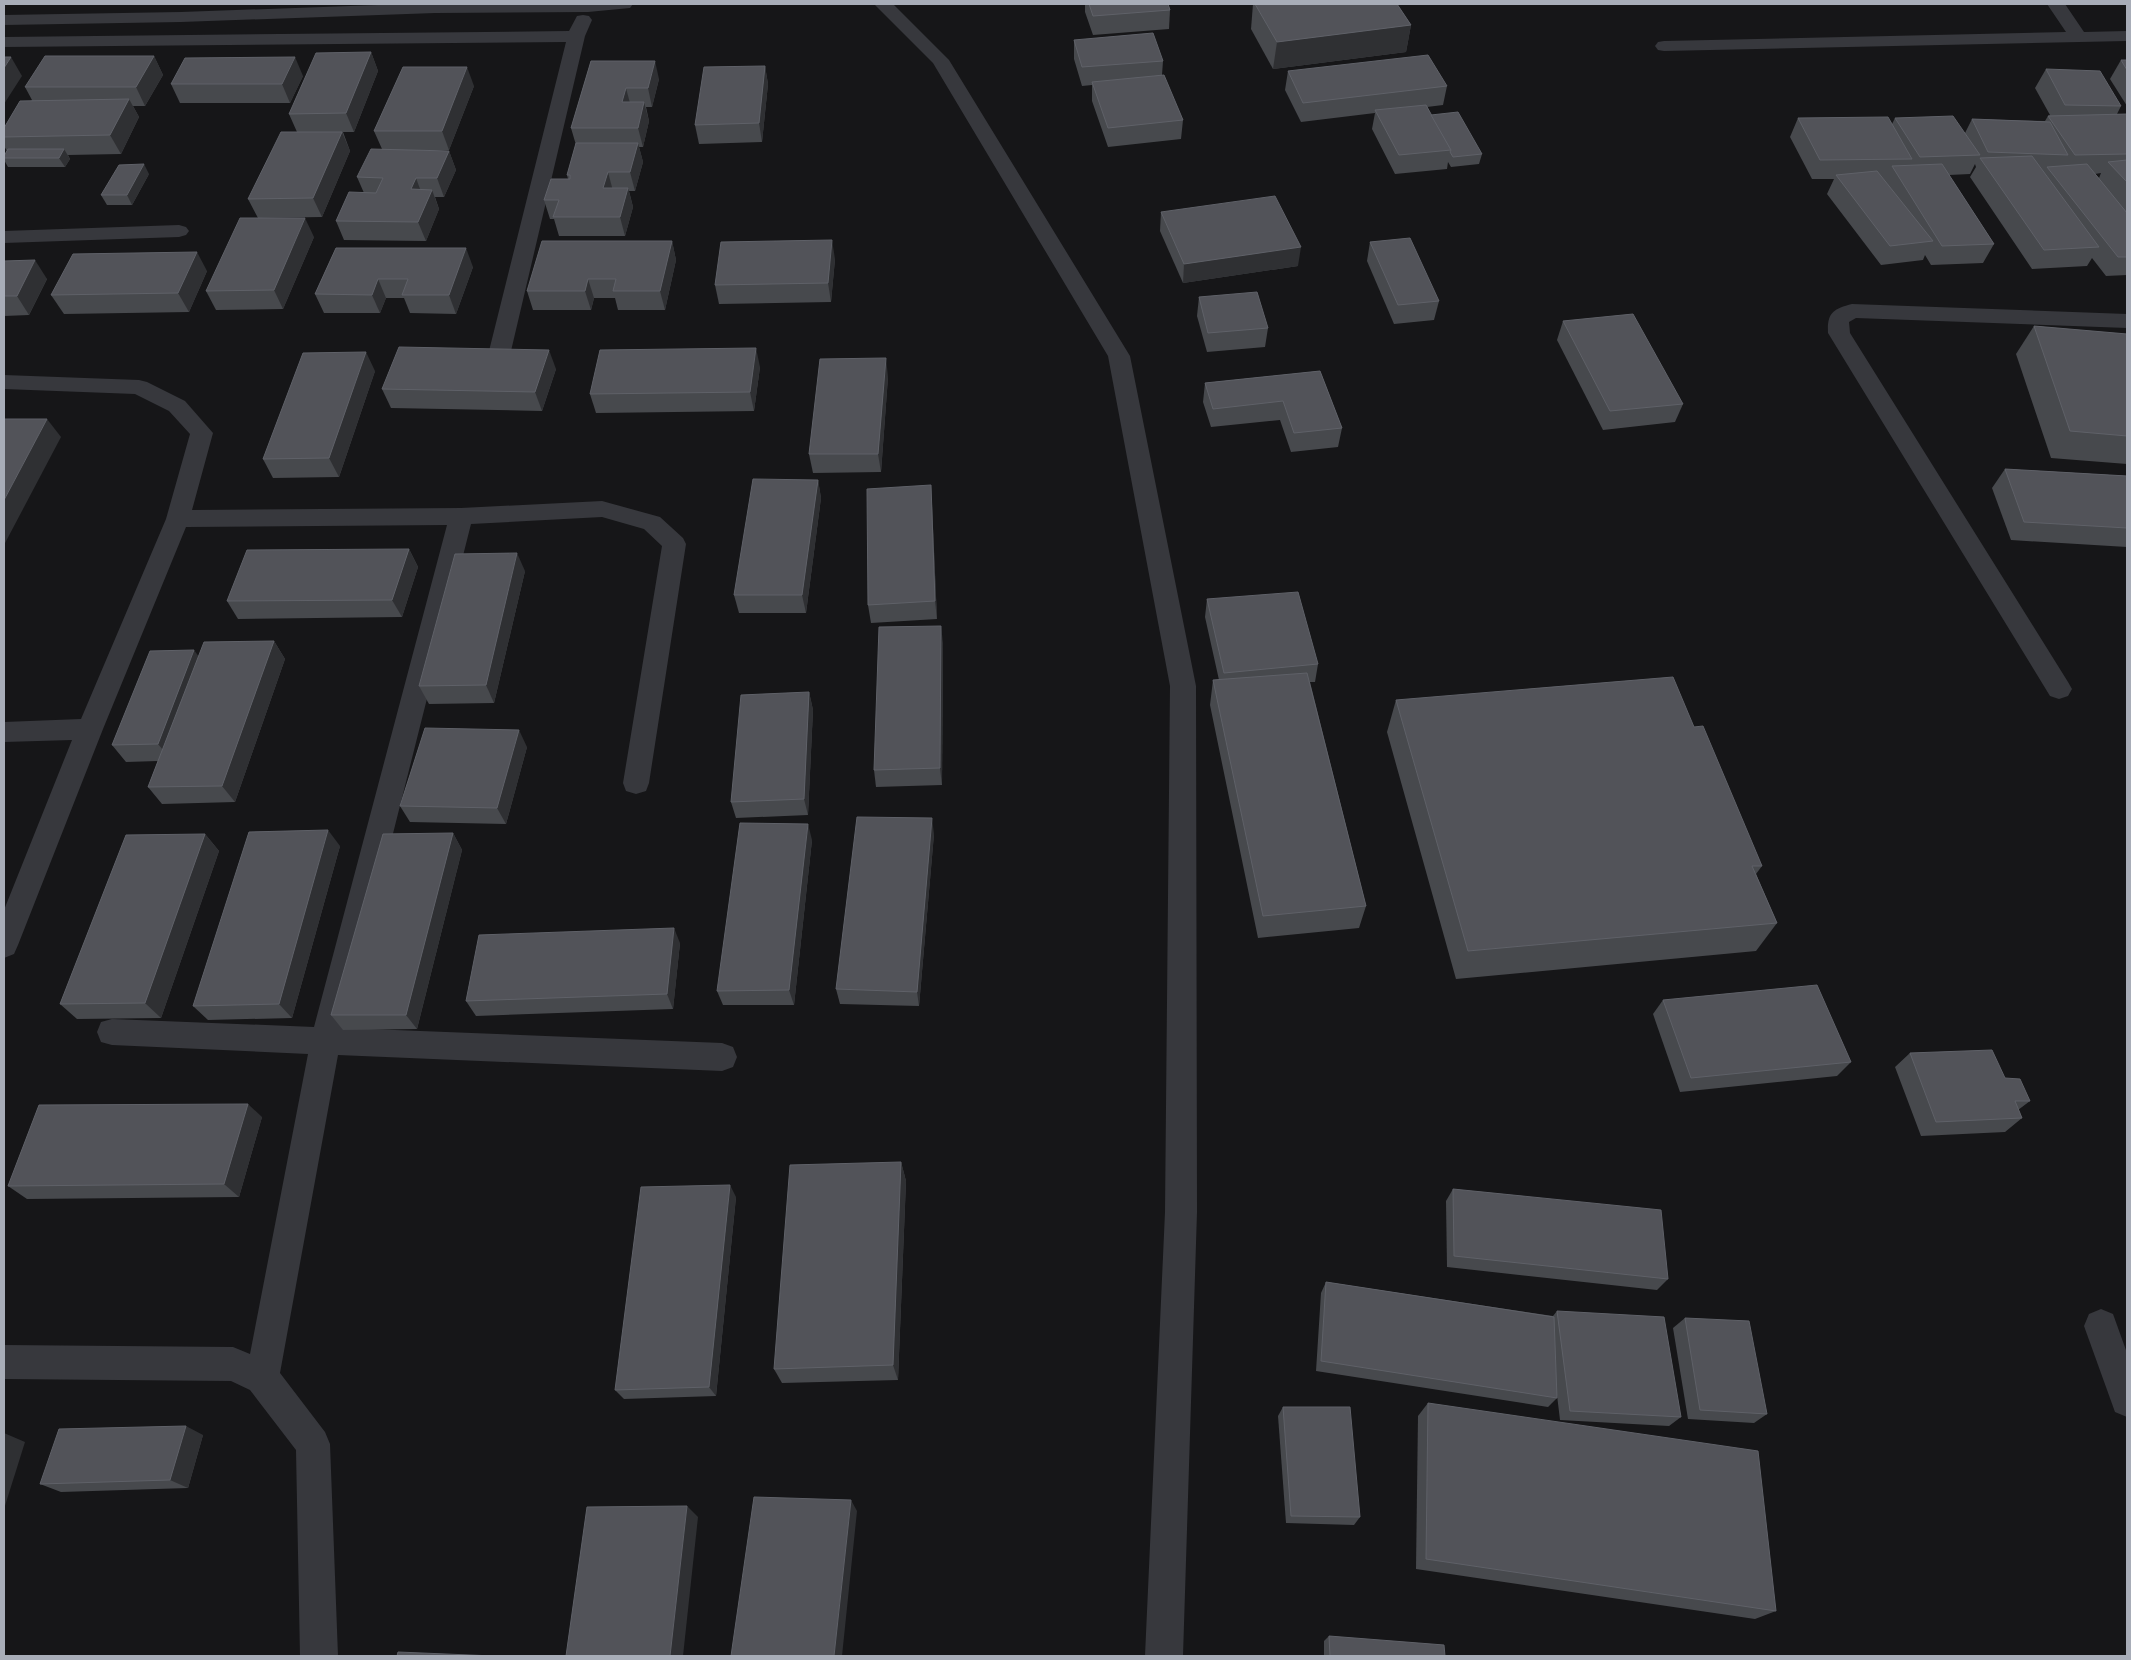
<svg xmlns="http://www.w3.org/2000/svg" width="2131" height="1660" viewBox="0 0 2131 1660" font-family="Inter,sans-serif">
<style>
.lines{fill:none;stroke-linecap:round;stroke-linejoin:round}
.minor{fill:#37383d;fill-rule:evenodd}
.wall{fill:#47494d;fill-rule:evenodd}
.shaded-wall{fill:#2f3033}
.building{fill:#525359;stroke:#5f6168}
</style>
<rect width="100%" height="100%" fill="#161618"/>
<g class="lines">
<!-- minor -->
<g class="minor">
<polygon points="405,4 633,4 630,8 588,12 435,13 181,22 4,25 4,15 181,12"/>
<polygon points="874,4 893,4 949,60 1130,356 1196,686 1197,1212 1183,1656 1145,1656 1165,1212 1170,686 1108,356 933,63"/>
<polygon points="2047,4 2065,4 2084,32 2127,31 2127,41 1664,51 1658,50 1655,46 1658,42 1664,41 2066,32"/>
<polygon points="583,15 589,16 592,20 585,36 511,351 508,356 500,358 492,356 489,351 566,42 4,47 4,37 569,31 577,16"/>
<polygon points="179,225 186,227 189,231 186,235 179,237 4,243 4,231"/>
<path d="M1852,304L2127,314V328L1856,318L1849,322L1850,333L2068,682L2072,689L2068,696L2059,699L2050,696L1828,333C1827,313 1833,309 1852,304Z"/>
<polygon points="4,375 139,380 147,382 185,401 213,433 192,510 461,508 602,501 660,517 683,538 686,544 649,783 646,791 636,794 626,791 623,783 662,546 644,529 602,517 471,524 344,1028 722,1043 733,1047 737,1057 733,1067 722,1071 338,1055 280,1373 325,1432 330,1444 338,1656 300,1656 296,1450 250,1390 231,1381 4,1379 4,1345 233,1347 250,1354 308,1054 112,1045 101,1042 97,1032 101,1022 112,1019 314,1027 447,525 186,527 103,729 18,945 14,954 4,958 4,910 72,740 4,742 4,722 81,719 166,519 190,434 169,411 135,394 4,389"/>
<polygon points="2101,1309 2113,1314 2127,1353 2127,1417 2115,1412 2084,1326 2089,1314"/>
</g>
</g>
<!-- wall -->
<g class="wall">
<polygon points="1085,4 1168,4 1170,10 1169,29 1093,35 1085,12"/>
<polygon points="1253,4 1397,4 1411,25 1406,52 1273,69 1251,29"/>
<polygon points="1074,40 1163,61 1162,75 1183,120 1181,139 1108,147 1092,101 1092,85 1082,86 1074,59"/>
<polygon points="371,52 378,71 354,132 343,132 350,151 322,217 258,218 248,199 297,132 289,114"/>
<polygon points="154,56 163,75 145,106 133,106 139,117 121,154 68,155 70,159 65,167 8,167 4,160 4,156 7,151 4,146 4,128 32,100 25,87"/>
<polygon points="2121,60 2127,60 2127,106 2110,79"/>
<polygon points="591,61 659,79 652,107 646,107 649,121 643,147 639,147 643,162 635,191 629,191 633,207 625,236 559,236 554,219 550,219 544,200 568,179 567,175 576,145 571,128"/>
<polygon points="765,66 768,84 762,142 699,144 695,125"/>
<path d="M2046,69L2121,106L2117,114H2127V275L2106,276L2092,258L2087,266L2032,269L1970,177L1976,167L1975,164L1970,174L1949,175L1994,244L1983,263L1931,265L1925,255L1923,260L1881,265L1827,194L1834,179H1812L1790,137L1798,118L1892,124L1895,118L1965,133L1972,119L2045,121L2048,116L2050,115L2035,88ZM2101,173L2099,178L2095,174Z"/>
<polygon points="1288,71 1447,86 1443,105 1427,107 1431,115 1482,154 1479,164 1451,167 1448,162 1447,169 1395,174 1372,129 1375,113 1301,122 1285,90"/>
<polygon points="303,76 290,103 180,103 171,84"/>
<polygon points="474,86 449,150 420,150 449,151 456,170 444,197 435,197 439,209 426,241 344,240 336,221 364,193 357,177 382,149 374,131"/>
<polygon points="149,174 132,205 107,205 101,195"/>
<polygon points="1161,212 1298,266 1183,283 1160,231"/>
<polygon points="314,237 283,309 216,310 206,291"/>
<polygon points="672,241 676,260 665,310 618,310 615,298 594,298 591,310 533,310 527,291"/>
<polygon points="1370,242 1439,301 1434,320 1394,324 1367,261"/>
<polygon points="336,248 473,267 456,314 410,313 404,298 386,298 380,313 324,313 315,294"/>
<polygon points="835,259 831,302 719,304 715,285"/>
<polygon points="4,261 47,279 29,315 4,316"/>
<polygon points="207,271 189,312 64,314 51,295"/>
<polygon points="1199,297 1268,328 1265,347 1207,352 1197,316"/>
<polygon points="1563,321 1683,404 1675,422 1603,430 1557,340"/>
<polygon points="2034,326 2127,335 2127,464 2051,458 2016,354"/>
<polygon points="760,367 754,411 596,413 590,394"/>
<polygon points="556,369 542,411 391,408 382,389"/>
<polygon points="375,371 339,477 273,478 263,459"/>
<polygon points="1320,371 1342,428 1338,447 1291,452 1280,420 1211,427 1203,402 1205,383"/>
<polygon points="888,377 881,472 813,473 809,454"/>
<polygon points="2005,469 2127,476 2127,547 2011,540 1992,488"/>
<polygon points="818,480 821,498 806,613 739,613 734,595"/>
<polygon points="932,504 937,619 871,623 868,605"/>
<polygon points="409,549 418,567 402,617 238,619 227,601"/>
<polygon points="525,571 494,703 429,704 419,686"/>
<polygon points="1207,599 1318,664 1315,682 1310,682 1366,906 1359,928 1258,938 1210,705 1213,680 1219,680 1205,617"/>
<polygon points="274,641 285,659 235,802 162,804 148,787 158,761 126,762 112,745 199,656"/>
<polygon points="943,643 942,785 876,787 874,770"/>
<polygon points="809,692 813,710 808,815 736,818 731,802"/>
<polygon points="1396,700 1694,727 1762,866 1756,874 1777,923 1756,951 1456,979 1387,732"/>
<polygon points="527,747 506,824 410,822 400,806"/>
<polygon points="453,833 462,850 417,1029 343,1030 331,1015"/>
<polygon points="205,834 219,851 161,1018 77,1019 60,1004"/>
<polygon points="934,834 919,1006 840,1004 836,989"/>
<polygon points="812,840 794,1005 723,1005 717,991"/>
<polygon points="340,846 292,1018 208,1020 193,1006"/>
<polygon points="680,943 673,1009 476,1016 466,1001"/>
<polygon points="1663,1000 1851,1062 1837,1076 1680,1092 1653,1014"/>
<polygon points="1910,1053 2005,1078 2030,1101 2018,1110 2022,1118 2005,1132 1921,1136 1895,1067"/>
<polygon points="262,1117 239,1197 27,1199 8,1186"/>
<polygon points="901,1162 906,1181 898,1380 782,1383 774,1369"/>
<polygon points="1453,1189 1668,1279 1657,1290 1447,1267 1446,1201"/>
<polygon points="736,1197 716,1396 624,1399 615,1390"/>
<polygon points="1326,1282 1553,1316 1557,1311 1681,1417 1669,1426 1560,1420 1557,1395 1557,1398 1548,1407 1316,1371 1321,1293"/>
<polygon points="1685,1318 1767,1414 1754,1423 1688,1419 1673,1328"/>
<polygon points="1428,1403 1776,1611 1755,1619 1416,1569 1418,1416"/>
<polygon points="1283,1407 1360,1517 1354,1525 1286,1523 1278,1416"/>
<polygon points="203,1435 188,1488 61,1492 40,1484"/>
<polygon points="1329,1636 1445,1656 1324,1656 1324,1641"/>
</g>
<!-- shaded-wall -->
<g class="shaded-wall">
<polygon points="1411,25 1406,52 1273,69 1277,42"/>
<polygon points="371,52 378,71 354,132 346,113"/>
<polygon points="154,56 163,75 145,106 136,87"/>
<polygon points="11,57 22,76 4,104 4,68"/>
<polygon points="295,57 303,76 290,103 282,84"/>
<polygon points="655,61 659,79 652,107 648,88"/>
<polygon points="765,66 768,84 762,142 759,123"/>
<polygon points="467,67 474,86 449,150 442,131"/>
<polygon points="626,88 631,107 622,102"/>
<polygon points="129,99 139,117 121,154 110,135"/>
<polygon points="644,102 649,121 643,147 638,128"/>
<polygon points="342,132 350,151 322,217 313,198"/>
<polygon points="638,143 643,162 635,191 630,172"/>
<polygon points="64,149 70,159 65,167 59,158"/>
<polygon points="449,151 456,170 444,197 437,178"/>
<polygon points="144,164 149,174 132,205 127,195"/>
<polygon points="608,172 613,191 603,188"/>
<polygon points="416,178 423,197 411,189"/>
<polygon points="628,188 633,207 625,236 620,217"/>
<polygon points="432,190 439,209 426,241 418,222"/>
<polygon points="305,218 314,237 283,309 274,290"/>
<polygon points="832,240 835,259 831,302 828,283"/>
<polygon points="672,241 676,260 665,310 660,291"/>
<polygon points="1301,247 1298,266 1183,283 1184,264"/>
<polygon points="466,248 473,267 456,314 449,295"/>
<polygon points="197,252 207,271 189,312 178,293"/>
<polygon points="35,260 47,279 29,315 17,296"/>
<polygon points="378,279 386,298 380,313 372,295"/>
<polygon points="588,279 594,298 591,310 585,291"/>
<polygon points="756,348 760,367 754,411 750,392"/>
<polygon points="549,350 556,369 542,411 535,392"/>
<polygon points="366,352 375,371 339,477 329,458"/>
<polygon points="886,358 888,377 881,472 878,454"/>
<polygon points="47,419 61,437 4,545 4,500"/>
<polygon points="818,480 821,498 806,613 802,595"/>
<polygon points="931,485 932,504 937,619 935,601"/>
<polygon points="409,549 418,567 402,617 392,600"/>
<polygon points="517,553 525,571 494,703 486,685"/>
<polygon points="941,626 943,643 942,785 940,768"/>
<polygon points="274,641 285,659 235,802 222,786"/>
<polygon points="194,650 207,668 172,761 158,744"/>
<polygon points="809,692 813,710 808,815 804,799"/>
<polygon points="519,730 527,747 506,824 497,808"/>
<polygon points="932,818 934,834 919,1006 917,992"/>
<polygon points="808,824 812,840 794,1005 789,990"/>
<polygon points="328,830 340,846 292,1018 279,1004"/>
<polygon points="453,833 462,850 417,1029 406,1015"/>
<polygon points="205,834 219,851 161,1018 145,1003"/>
<polygon points="674,928 680,943 673,1009 667,994"/>
<polygon points="248,1104 262,1117 239,1197 224,1184"/>
<polygon points="901,1162 906,1181 898,1380 893,1365"/>
<polygon points="730,1185 736,1197 716,1396 709,1387"/>
<polygon points="186,1426 203,1435 188,1488 170,1480"/>
<polygon points="4,1433 25,1442 4,1509"/>
<polygon points="851,1500 857,1511 842,1656 834,1656"/>
<polygon points="687,1506 698,1517 683,1656 670,1656"/>
</g>
<!-- building -->
<g class="building">
<polygon points="1089,4 1168,4 1170,10 1093,16"/>
<polygon points="1255,4 1397,4 1411,25 1277,42"/>
<polygon points="1153,33 1163,61 1082,67 1074,40"/>
<polygon points="371,52 346,113 289,114 316,53"/>
<polygon points="1428,55 1447,86 1303,103 1288,71"/>
<polygon points="45,56 154,56 136,87 25,87"/>
<polygon points="4,57 11,57 4,68"/>
<polygon points="295,57 282,84 171,84 185,58"/>
<polygon points="2121,60 2127,60 2127,70"/>
<polygon points="591,61 655,61 648,88 626,88 622,102 644,102 638,128 571,128"/>
<polygon points="765,66 759,123 695,125 704,67"/>
<polygon points="403,67 467,67 442,131 374,131"/>
<polygon points="2046,69 2100,71 2121,106 2065,105"/>
<polygon points="1164,75 1183,120 1108,128 1092,82"/>
<polygon points="129,99 110,135 4,137 4,128 20,101"/>
<polygon points="1426,105 1451,150 1399,155 1375,110"/>
<polygon points="1458,112 1482,154 1453,157 1450,152 1451,150 1431,115"/>
<polygon points="2127,114 2127,154 2075,155 2048,116"/>
<polygon points="1953,116 1980,155 1920,157 1895,118"/>
<polygon points="1888,117 1912,159 1820,160 1798,118"/>
<polygon points="1972,119 2050,122 2068,155 1988,152"/>
<polygon points="281,132 342,132 313,198 248,199"/>
<polygon points="576,143 638,143 630,172 608,172 603,188 628,188 620,217 553,217 559,200 544,200 551,179 570,179 570,175 567,175"/>
<polygon points="8,149 64,149 59,158 4,158 4,156"/>
<polygon points="371,149 449,151 437,178 416,178 411,189 432,190 418,222 336,221 349,192 376,193 383,178 357,177"/>
<polygon points="2032,156 2099,247 2044,250 1980,158"/>
<polygon points="2127,160 2127,182 2108,162"/>
<polygon points="144,164 127,195 101,195 119,165"/>
<polygon points="1942,164 1994,244 1942,246 1892,166"/>
<polygon points="2087,164 2127,213 2127,257 2118,257 2047,167"/>
<polygon points="1877,171 1933,241 1890,246 1836,175"/>
<polygon points="1275,196 1301,247 1184,264 1161,212"/>
<polygon points="240,218 305,218 274,290 206,291"/>
<polygon points="1410,238 1439,301 1398,305 1370,242"/>
<polygon points="832,240 828,283 715,285 721,242"/>
<polygon points="542,241 672,241 660,291 613,291 616,279 588,279 585,291 527,291"/>
<polygon points="336,248 466,248 449,295 402,295 408,279 378,279 372,295 315,294"/>
<polygon points="197,252 178,293 51,295 73,254"/>
<polygon points="35,260 17,296 4,296 4,261"/>
<polygon points="1257,292 1268,328 1208,333 1199,297"/>
<polygon points="1633,314 1683,404 1610,411 1563,321"/>
<polygon points="2034,326 2127,334 2127,436 2070,431"/>
<polygon points="399,347 549,350 535,392 382,389"/>
<polygon points="756,348 750,392 590,394 600,350"/>
<polygon points="366,352 329,458 263,459 303,353"/>
<polygon points="886,358 878,454 809,454 820,359"/>
<polygon points="1320,371 1342,428 1294,433 1283,401 1213,409 1205,383"/>
<polygon points="4,419 47,419 4,500"/>
<polygon points="2005,469 2127,476 2127,528 2024,522"/>
<polygon points="753,479 818,480 802,595 734,595"/>
<polygon points="931,485 935,601 868,605 867,489"/>
<polygon points="409,549 392,600 227,601 247,550"/>
<polygon points="517,553 486,685 419,686 455,554"/>
<polygon points="1298,592 1318,664 1224,673 1207,599"/>
<polygon points="941,626 940,768 874,770 879,627"/>
<polygon points="274,641 222,786 148,787 204,642"/>
<polygon points="194,650 158,744 112,745 150,651"/>
<polygon points="1307,673 1366,906 1263,916 1213,680"/>
<polygon points="1673,677 1694,727 1703,726 1762,866 1752,866 1777,923 1468,951 1396,700"/>
<polygon points="809,692 804,799 731,802 741,695"/>
<polygon points="425,728 519,730 497,808 400,806"/>
<polygon points="857,817 932,818 917,992 836,989"/>
<polygon points="740,823 808,824 789,990 717,991"/>
<polygon points="328,830 279,1004 193,1006 249,832"/>
<polygon points="453,833 406,1015 331,1015 383,834"/>
<polygon points="205,834 145,1003 60,1004 126,835"/>
<polygon points="674,928 667,994 466,1001 479,935"/>
<polygon points="1817,985 1851,1062 1691,1078 1663,1000"/>
<polygon points="1992,1050 2005,1078 2020,1079 2030,1101 2015,1101 2022,1118 1936,1122 1910,1053"/>
<polygon points="248,1104 224,1184 8,1186 39,1105"/>
<polygon points="901,1162 893,1365 774,1369 790,1165"/>
<polygon points="730,1185 709,1387 615,1390 641,1187"/>
<polygon points="1453,1189 1661,1210 1668,1279 1454,1256"/>
<polygon points="1326,1282 1554,1317 1557,1398 1321,1361"/>
<polygon points="1557,1311 1664,1317 1681,1417 1570,1411"/>
<polygon points="1685,1318 1749,1321 1767,1414 1700,1410"/>
<polygon points="1428,1403 1758,1451 1776,1611 1426,1559"/>
<polygon points="1283,1407 1350,1407 1360,1517 1291,1516"/>
<polygon points="186,1426 170,1480 40,1484 59,1429"/>
<polygon points="754,1497 851,1500 834,1656 731,1656"/>
<polygon points="687,1506 670,1656 566,1656 587,1507"/>
<polygon points="1329,1636 1444,1645 1445,1656 1330,1656"/>
<polygon points="398,1652 494,1656 397,1656"/>
</g>
<!-- border -->
<rect width="2131" height="1660" fill="none" stroke="#a8adb8" stroke-width="10"/>
</svg>
